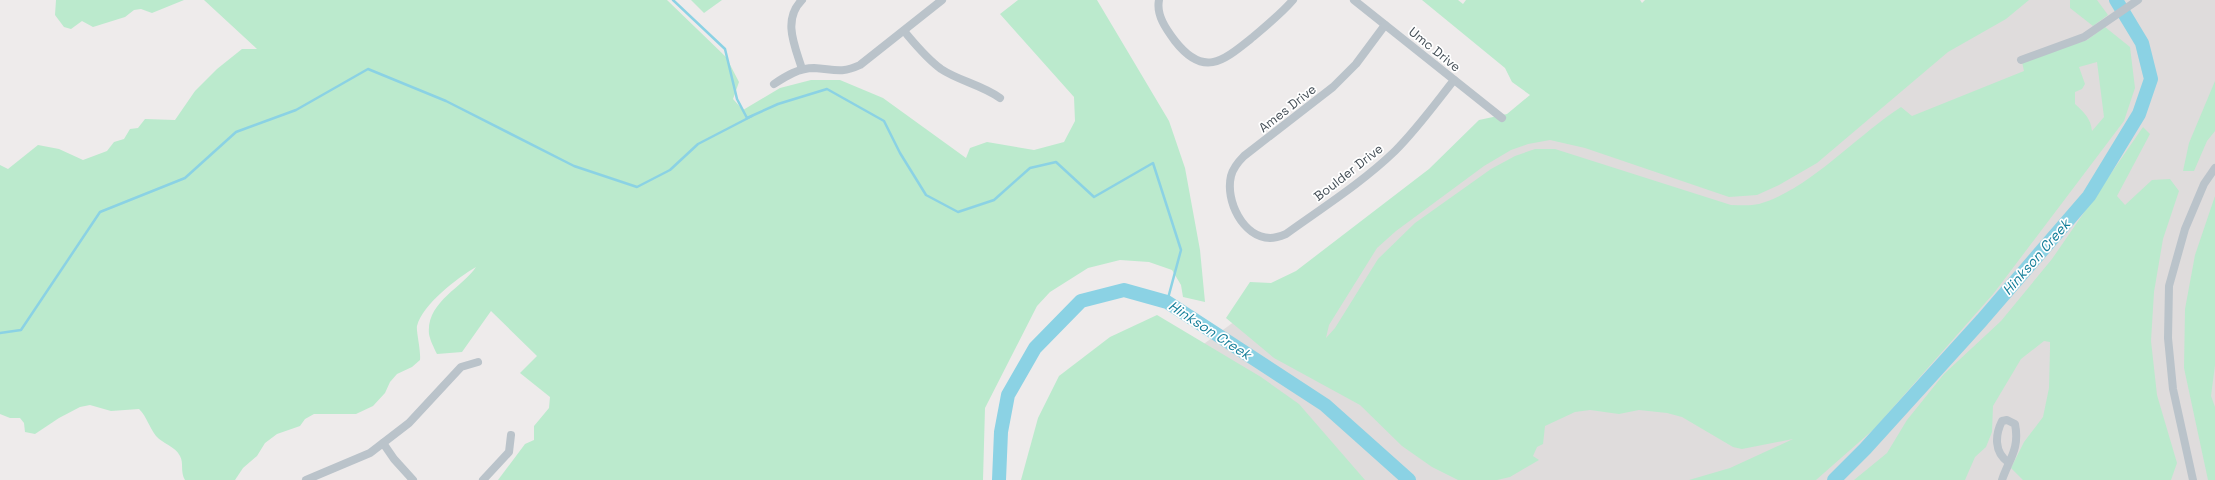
<svg xmlns="http://www.w3.org/2000/svg" width="2215" height="480" viewBox="0 0 2215 480" font-family="'Space Grotesk',sans-serif">
<style>
.education{fill:#dfdcdc}
.green{fill:#bbeacd;fill-rule:evenodd}
.lines{fill:none;stroke-linecap:round;stroke-linejoin:round}
.stream{stroke:#8bd2e4;stroke-width:2.5}
.river{stroke:#8bd2e4;stroke-width:14}
.street{stroke:#bac3ca;stroke-width:8}
.labels{text-anchor:middle;stroke-width:3.5;stroke-linejoin:round;paint-order:stroke}
.street-label{font-size:13px;fill:#454f57;stroke:#fff}
.water-label{font-size:14px;font-style:italic;fill:#157f9a;stroke:#fff}
</style>
<rect width="100%" height="100%" fill="#eeebeb"/>
<!-- education -->
<polygon class="education" points="1673,0 2215,0 2215,480 1171,480 1104,417"/>
<!-- green -->
<g class="green">
<polygon points="56,0 184,0 152,13 141,9 134,10 125,17 93,27 82,21 71,29 64,27 55,15"/>
<path d="M204,0H667L726,57L739,82L733,99L743,110L780,88L811,80H840L883,98L966,158L970,148L987,142L1034,150L1064,142L1075,121L1074,97L1000,14L1018,0H1097L1169,121L1185,168L1200,250L1205,302L1183,297L1181,285L1172,270L1149,262L1120,260L1088,268L1050,292L1037,306L985,408L983,480H498L525,444L534,440V426L549,408L550,397L520,373L537,356L491,311L462,352L437,354C434,348 430,340 429,334C426,302 462,288 476,267C457,278 423,304 417,326C416,331 421,350 420,360L412,367L397,374L390,382L385,393L373,406L356,414H314L305,419L300,426L277,434L265,443L257,456L243,468L235,480H185C180,472 184,463 180,456C175,446 163,444 156,436C149,427 147,417 139,409L111,411L90,405L80,407L59,418L35,434L25,432L24,423L20,418H10L0,414V165L8,169L38,145L59,149L83,160L107,151L114,142L124,139L130,129L138,128L145,119L175,120L195,91L217,69L242,49H257Z"/>
<polygon points="691,0 722,0 704,13"/>
<path d="M1422,0H1458L1463,4L1466,0H1640L1642,3L1645,0H2029L2006,19L1948,52L1817,163L1779,185L1757,195L1729,197L1585,148L1550,140L1528,144L1511,150L1484,166L1396,231L1377,248L1329,325L1326,338L1335,328L1378,259L1415,223L1491,169L1515,156L1535,149H1555L1731,205C1740,205 1750,206 1759,204C1810,189 1856,136 1901,107L1912,116L2024,71L2022,62L2087,40L2105,27L2130,47L2135,88L2124,121L1994,293L1874,429L1816,480H1689L1730,468L1793,439L1742,449L1733,447L1682,417L1667,413L1639,410L1619,414L1590,410L1575,412L1545,426L1543,444L1537,447L1533,456L1539,460L1510,477L1497,480H1458L1432,467L1402,446L1360,405L1274,358L1226,318L1250,282L1271,283L1296,271L1429,169L1479,120L1507,114L1530,95L1512,82L1505,68ZM2097,62L2104,117L2092,131C2091,119 2084,112 2075,104V92L2082,89L2085,84L2079,67Z"/>
<polygon points="2070,0 2097,0 2108,15 2093,26 2070,8"/>
<polygon points="2215,81 2215,131 2207,141 2194,171 2183,171 2189,143"/>
<polygon points="2143,127 2150,134 2117,196 2125,205 2152,180 2170,179 2179,191 2163,239 2154,292 2151,341 2157,395 2177,463 2171,480 2023,480 2011,468 2024,442 2043,417 2049,388 2050,348 2050,342 2044,341 2021,359 1993,406 1992,432 1986,447 1975,457 1965,480 1854,480 1887,453 1907,420 1944,374 2001,321 2052,259"/>
<polygon points="2215,196 2215,365 2211,396 2215,407 2215,480 2208,480 2184,368 2185,309 2195,255"/>
<polygon points="1157,315 1261,377 1299,404 1365,480 1021,480 1038,418 1059,376 1110,337"/>
</g>
<g class="lines">
<!-- stream -->
<g class="stream">
<polyline points="673,0 725,49 737,99 747,118 778,104 827,89 884,121 900,153 926,195 958,212 994,200 1030,168 1056,162 1094,197 1153,163 1181,250 1167,302"/>
<polyline points="0,333 21,330 100,212 185,178 236,132 296,110 368,69 446,101 574,166 637,187 670,170 698,144 752,116"/>
</g>
<!-- river -->
<g class="river">
<polyline points="999,480 1001,432 1008,395 1035,348 1081,301 1124,290 1167,302 1325,405 1409,480"/>
<polyline points="1834,480 1865,449 1982,320 2089,196 2139,114 2151,79 2142,43 2116,0"/>
</g>
<!-- street -->
<g class="street">
<path d="M802,0C782,20 795,46 802,69"/>
<path d="M1159,0C1156,15 1166,29 1175,41C1204,78 1223,61 1253,37C1267,25 1281,14 1293,0"/>
<polyline points="1354,0 1502,118"/>
<path d="M1385,25L1356,64L1333,87L1244,156C1238,162 1233,168 1231,176C1225,201 1243,237 1270,238C1275,238 1281,236 1286,234C1322,208 1363,182 1395,151C1417,129 1435,104 1454,80"/>
<path d="M904,31C915,44 926,58 941,69C959,81 982,85 1000,98"/>
<polyline points="2021,60 2084,37 2138,0"/>
<path d="M774,84C786,76 799,68 814,68C833,69 841,74 860,65L942,0"/>
<polyline points="383,443 394,459 413,480"/>
<polyline points="306,480 370,453 409,423 461,367 478,362"/>
<polyline points="483,480 509,452 511,435"/>
<path d="M2002,480C2009,459 2020,449 2015,424L2007,420L2002,421C1995,435 1994,452 2008,462"/>
<polyline points="2193,480 2173,389 2168,338 2169,286 2185,229 2204,184 2215,168"/>
</g>
</g>
<g class="labels">
<!-- street labels -->
<g class="street-label">
<text transform="translate(1435 49) rotate(39)" y="5">Umc Drive</text>
<text transform="translate(1287 108) rotate(-38)" y="5">Ames Drive</text>
<text transform="translate(1348 172) rotate(-38)" y="5">Boulder Drive</text>
</g>
<!-- water labels -->
<g class="water-label">
<text transform="translate(2036 257) rotate(-49)" y="5">Hinkson Creek</text>
<text transform="translate(1210 330) rotate(33)" y="5">Hinkson Creek</text>
</g>
</g>
</svg>
